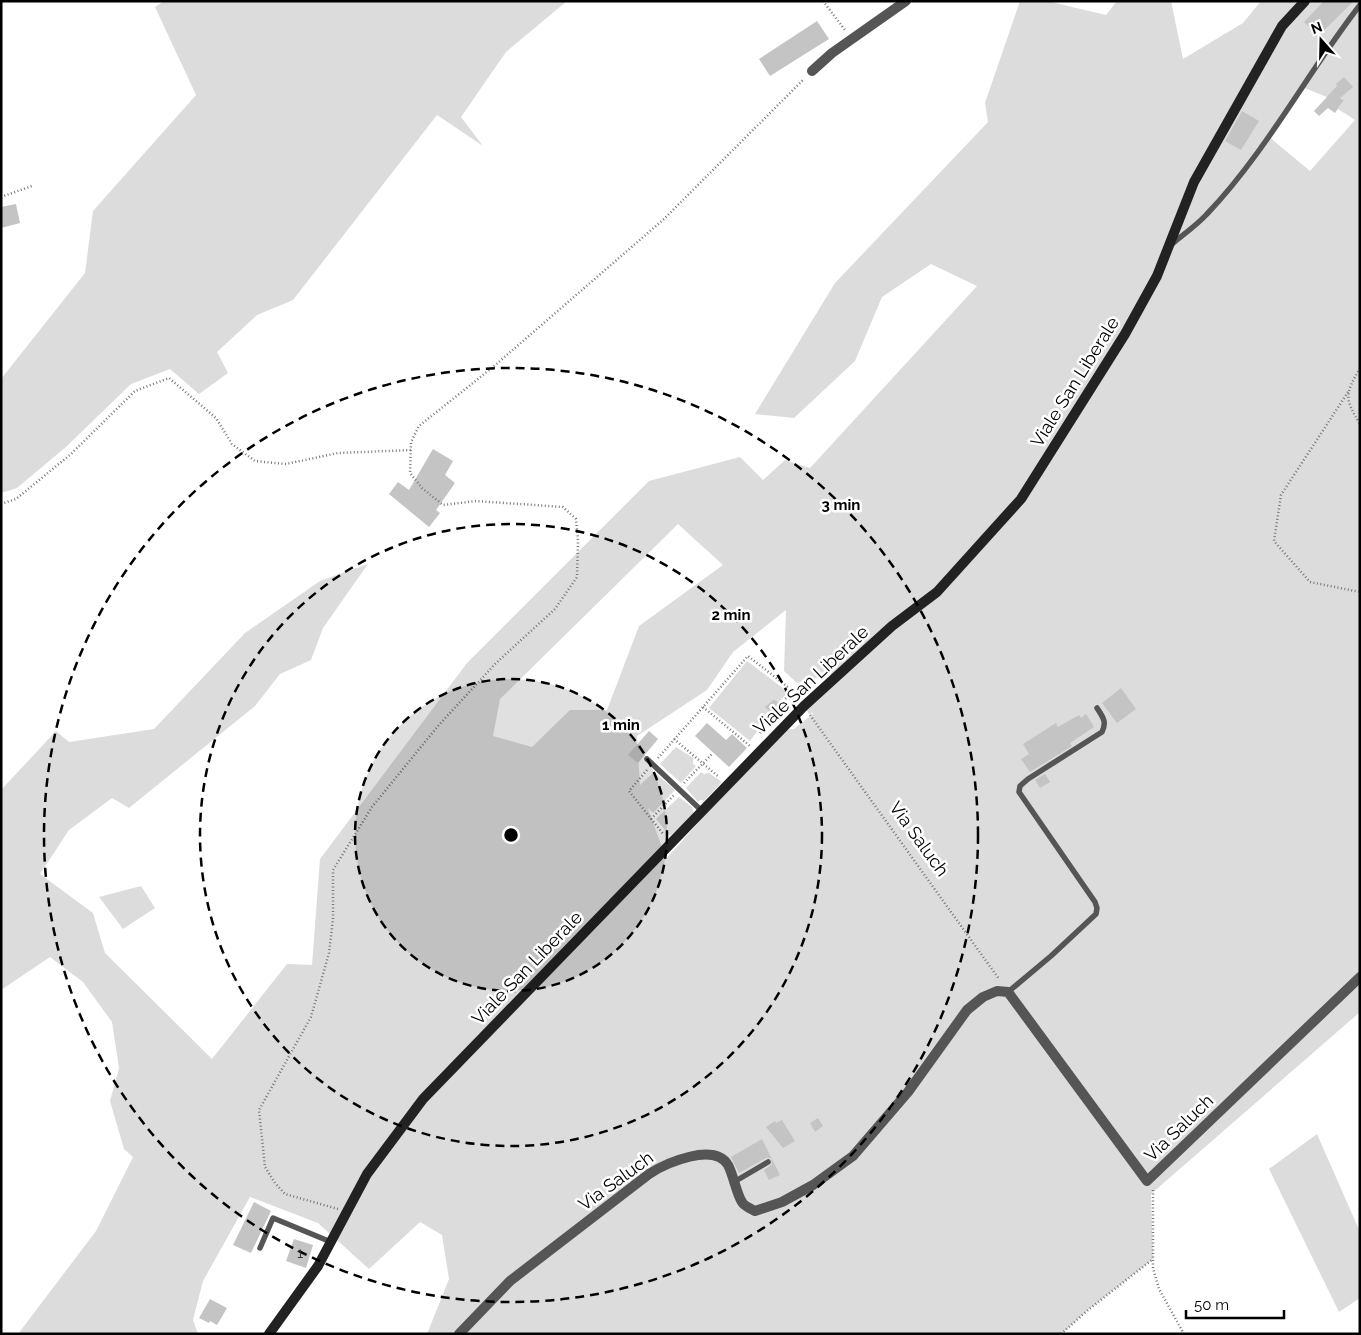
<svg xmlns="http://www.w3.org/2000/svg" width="1361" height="1335" viewBox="0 0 1361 1335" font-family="Raleway,sans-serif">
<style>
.green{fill:#dcdcdc;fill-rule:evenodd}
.building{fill:#c4c4c4}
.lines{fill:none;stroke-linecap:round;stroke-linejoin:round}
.path{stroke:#777;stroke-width:2.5;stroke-dasharray:1 2.5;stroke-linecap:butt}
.lane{stroke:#555;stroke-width:5.5}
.street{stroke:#555;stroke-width:10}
.secondary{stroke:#222;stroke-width:10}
.ring{fill:none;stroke:#000;stroke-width:2.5;stroke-dasharray:9 6}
.labels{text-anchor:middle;stroke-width:5;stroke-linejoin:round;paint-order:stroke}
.number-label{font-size:15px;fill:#313131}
.street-label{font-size:18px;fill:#000;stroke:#fff}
.centre{fill:#000;stroke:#fff;stroke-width:2.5}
.ring-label{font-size:15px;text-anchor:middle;font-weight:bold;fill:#000;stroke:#fff;stroke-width:5;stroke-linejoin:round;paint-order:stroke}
</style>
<rect width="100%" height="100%" fill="#fff"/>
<!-- green -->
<g class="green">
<polygon points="164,1 567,1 506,52 461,117 483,146 437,115 293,300 257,315 217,352 228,373 199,394 170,369 131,384 67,446 17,488 1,493 1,379 85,273 93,211 196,95 155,7"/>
<path d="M1020,1H1047L1106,15L1117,1H1171L1183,59L1243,23L1261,1H1360V1012L1151,1194L1153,1259L1088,1310L1061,1334H427L449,1279L442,1235L420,1222L369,1269L318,1223L250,1197L203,1281L193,1320L198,1334H18L96,1231L133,1157L124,1149L110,1101L119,1068L112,1022L83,982L50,957L1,990V790L56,731L69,742L154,729L245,633L320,581L368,564L323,628L311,660L280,674L255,706L129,808L112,798L69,830L40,874L93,913L105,953L212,1059L287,964L312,965L320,859L467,663L649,481L740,457L763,480L785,460L810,468L977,286L931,264L882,297L855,361L794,418L755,414L835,283L988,122L985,103ZM1302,87L1339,102L1341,98L1344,100L1338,109L1355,120L1310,171L1269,137ZM678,524L723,565L639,626L607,710H570L532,747L493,736L500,699ZM786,610L784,671L797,683L840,672L804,706L809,714L814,713L794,729L781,730L666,859L648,808L653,813L675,790L654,772L640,785L637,736L707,690L733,652Z"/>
<polygon points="747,661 788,692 778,703 774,699 766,707 771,712 750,741 709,708"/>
<polygon points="676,747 693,758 693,764 696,766 681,783 660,764"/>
<polygon points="701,772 704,774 709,773 722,782 704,801 700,800 698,802 686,788"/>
<polygon points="679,797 692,807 694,814 670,836 656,819"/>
<polygon points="141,886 155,908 123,929 99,897"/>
<polygon points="1317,1134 1360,1232 1360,1298 1339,1312 1269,1169"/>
</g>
<!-- building -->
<g class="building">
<polygon points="1324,1 1354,1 1318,36 1304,22"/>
<polygon points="817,21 829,39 770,76 759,59"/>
<polygon points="1344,77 1353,87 1340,98 1344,100 1335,113 1328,108 1319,116 1314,111 1337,86 1336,84"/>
<polygon points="1242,111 1259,121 1241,150 1225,141"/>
<polygon points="16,204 20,223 1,228 1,207"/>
<polygon points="433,449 453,461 445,475 455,483 436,510 440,513 429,527 389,494 398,482 409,490"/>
<polygon points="1121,688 1136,709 1117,723 1102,703"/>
<polygon points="774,699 785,709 776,718 765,707"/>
<polygon points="1086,714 1094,727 1070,743 1072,746 1030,772 1021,759 1029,754 1023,744 1056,723 1058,727 1079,715 1081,718"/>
<polygon points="707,723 726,740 732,734 747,748 729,767 695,736"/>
<polygon points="649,731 658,739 638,763 628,755"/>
<polygon points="1045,774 1050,782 1040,788 1035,780"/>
<polygon points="818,1118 823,1126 815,1132 810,1123"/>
<polygon points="782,1120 795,1141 783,1148 766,1127 775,1121 776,1123"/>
<polygon points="762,1139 780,1175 769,1180 764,1170 772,1164 771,1158 766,1158 739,1173 731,1157"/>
<polygon points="254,1202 271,1211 251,1253 233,1245"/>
<polygon points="294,1239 313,1245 306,1268 286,1261"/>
<polygon points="210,1299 227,1308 217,1325 210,1321 209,1323 199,1318"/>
</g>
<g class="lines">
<!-- path -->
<g class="path">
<polyline points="823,1 845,30"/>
<polyline points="1,197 32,186"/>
<path d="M1360,368C1345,394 1344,398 1360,424"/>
<polyline points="1348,392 1281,495 1274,541 1310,582 1360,592"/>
<polyline points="1,504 16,499 71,454 135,391 169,378 216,418 232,444 255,461 286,464 338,453 411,450"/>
<polyline points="703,707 750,746"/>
<polyline points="810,715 999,979"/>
<polyline points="760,733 773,715"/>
<polyline points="674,739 719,777"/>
<polyline points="658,758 748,656 793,691 780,704"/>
<polyline points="647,770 629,791 664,835"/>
<polyline points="684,783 713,753"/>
<polyline points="651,819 674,795"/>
<polyline points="1153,1190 1153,1268 1159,1289 1184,1334"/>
<polyline points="338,1209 285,1194 275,1183 265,1167 259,1110 311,1017 329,953 333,919 333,870 372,807 438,726 496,663 555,609 577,577 578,540 576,519 563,507 476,501 443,505 422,488 410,473 411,442 419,426 493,367 664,219 804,79"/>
<polyline points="1061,1334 1088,1310 1153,1259"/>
</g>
<!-- lane -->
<g class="lane">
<path d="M1172,244C1184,234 1197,225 1207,214C1267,151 1307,73 1360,5"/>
<polyline points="647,759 702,811"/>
<path d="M1008,992L1051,956L1096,914L1097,908L1095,902L1019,792L1020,786L1028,779L1102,732C1107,722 1103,717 1097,708"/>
<polyline points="734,1182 768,1162"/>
<polyline points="260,1248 273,1218 331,1242"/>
</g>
<!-- street -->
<g class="street">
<polyline points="812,71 832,53 906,1"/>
<path d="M459,1334L510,1281L649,1174C666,1163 714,1142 728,1165C733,1174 737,1195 742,1202C744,1206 751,1209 755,1211L782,1202L813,1185L853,1156L908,1092L967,1010L983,997L997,991L1008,992L1147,1181L1360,977"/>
</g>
<!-- secondary -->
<polyline class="secondary" points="269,1334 318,1266 367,1174 423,1099 804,706 892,626 937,592 1021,499 1125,334 1157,276 1194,182 1282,26 1305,1"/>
</g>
<!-- distance rings -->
<circle cx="511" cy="835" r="156" fill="#000" fill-opacity=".12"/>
<g class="ring">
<circle cx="511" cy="835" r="156"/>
<circle cx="511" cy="835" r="311"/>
<circle cx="511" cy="835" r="467"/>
</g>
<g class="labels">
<!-- number labels -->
<g class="number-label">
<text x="300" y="1258">1</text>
</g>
<!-- street labels -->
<g class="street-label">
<text transform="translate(1075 382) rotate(-58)" y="6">Viale San Liberale</text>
<text transform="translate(811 680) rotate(-43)" y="6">Viale San Liberale</text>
<text transform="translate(919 839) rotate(54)" y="6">Via Saluch</text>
<text transform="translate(527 968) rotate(-46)" y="6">Viale San Liberale</text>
<text transform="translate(1179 1128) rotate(-44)" y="6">Via Saluch</text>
<text transform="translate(616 1181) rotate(-36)" y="6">Via Saluch</text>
</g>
</g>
<circle cx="511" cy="835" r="8" class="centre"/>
<g class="ring-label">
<text x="841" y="510">3 min</text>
<text x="731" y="620">2 min</text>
<text x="621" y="730">1 min</text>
</g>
<!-- border -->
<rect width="1361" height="1335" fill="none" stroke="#000000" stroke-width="5"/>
<!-- north arrow -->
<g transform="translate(1321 40) rotate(340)" stroke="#ffffff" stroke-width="4" paint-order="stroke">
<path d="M0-4L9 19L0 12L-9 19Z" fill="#000000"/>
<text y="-8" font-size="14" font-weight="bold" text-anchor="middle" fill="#000000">N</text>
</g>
<!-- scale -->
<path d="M1186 1310v8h98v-8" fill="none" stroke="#000000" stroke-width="2.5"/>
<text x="1194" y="1310" font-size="15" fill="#000000" stroke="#ffffff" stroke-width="4" paint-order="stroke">50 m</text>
</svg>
